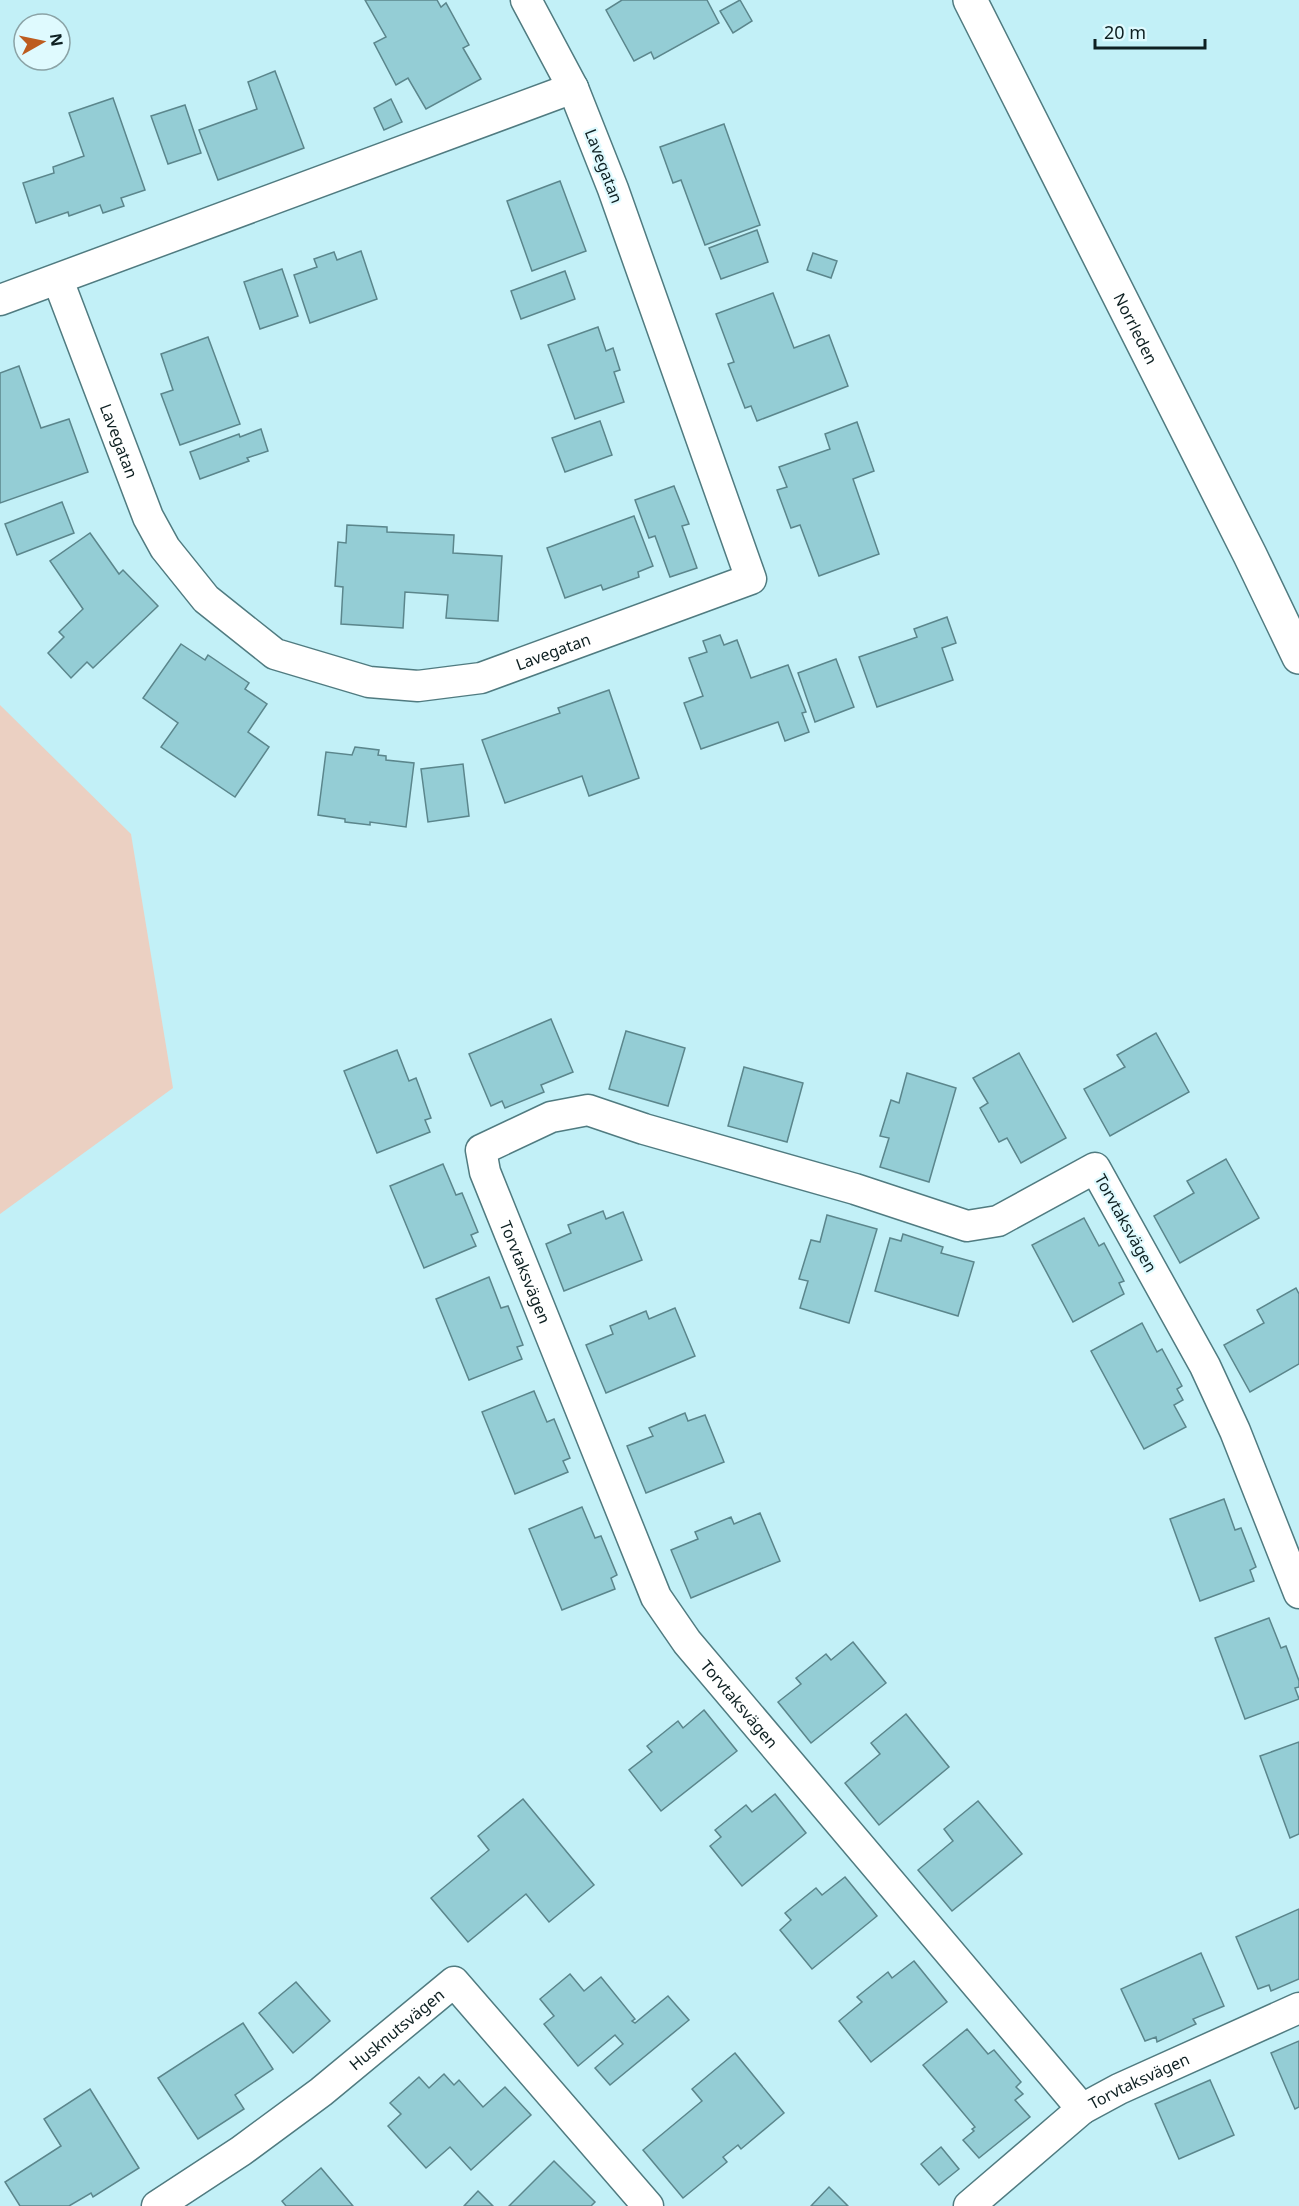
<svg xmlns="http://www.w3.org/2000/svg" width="1299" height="2206" viewBox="0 0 1299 2206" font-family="'Noto Sans',sans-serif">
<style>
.green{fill:#ebd0c2}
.building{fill:#94cdd5;stroke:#5b868c;stroke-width:1.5}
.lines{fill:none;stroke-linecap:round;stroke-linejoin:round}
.minor-casing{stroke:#507b80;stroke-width:33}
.secondary-casing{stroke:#507b80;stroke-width:36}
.minor{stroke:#fff;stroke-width:30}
.secondary{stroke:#fff;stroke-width:33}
.labels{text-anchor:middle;stroke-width:4.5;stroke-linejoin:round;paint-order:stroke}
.street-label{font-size:16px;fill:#0e2022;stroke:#dffafe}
</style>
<rect width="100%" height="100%" fill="#c2f0f7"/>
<!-- green -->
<polygon class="green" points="0,705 131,834 173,1088 0,1214"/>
<!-- building -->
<g class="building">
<polygon points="365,0 437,0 441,7 446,3 469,45 463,48 481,79 426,109 408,78 396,85 374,43 386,37"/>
<polygon points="622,0 707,0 719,23 654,59 651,52 634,61 606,10"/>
<polygon points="740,0 752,21 733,33 720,11"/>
<polygon points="275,71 304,148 218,180 199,130 257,109 248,82"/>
<polygon points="113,98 145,190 121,198 124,206 103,213 100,205 69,216 68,212 36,223 23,183 54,173 53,167 84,156 69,113"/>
<polygon points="391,99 402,122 384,130 374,108"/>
<polygon points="185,105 201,153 168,164 151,116"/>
<polygon points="724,124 760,225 705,245 681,180 673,183 660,147"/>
<polygon points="560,181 586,251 532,271 507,201"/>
<polygon points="757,230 768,262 721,279 709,248"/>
<polygon points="361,251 377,299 310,323 294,275 317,267 314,259 334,252 337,260"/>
<polygon points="813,253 837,261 831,278 807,270"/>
<polygon points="282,269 298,316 260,329 244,282"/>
<polygon points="565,271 575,299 521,319 511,291"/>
<polygon points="773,293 794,348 829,335 848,386 757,421 751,406 745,408 728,364 734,362 716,314"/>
<polygon points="598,327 606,351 613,348 620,370 614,372 624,402 575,419 548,345"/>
<polygon points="208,337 240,424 180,445 161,394 173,390 161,354"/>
<polygon points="19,366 41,428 69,419 88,472 0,503 0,373"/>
<polygon points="600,421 612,455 565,472 552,438"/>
<polygon points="857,422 874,471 853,479 879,554 819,576 800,525 791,528 777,490 787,487 779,467 830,449 825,434"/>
<polygon points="261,429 268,451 247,458 249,461 200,479 190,452 239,434 240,437"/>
<polygon points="674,486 689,524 682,526 697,568 670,577 655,536 649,538 635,500"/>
<polygon points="62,502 74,533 17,555 5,524"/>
<polygon points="634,516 653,566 638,572 639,577 603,590 601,585 565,598 547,548"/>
<polygon points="347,525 387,527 387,532 454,535 453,553 502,556 498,621 446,618 448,595 405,592 403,628 341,624 343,587 335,586 338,542 346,543"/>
<polygon points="90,533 119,574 123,570 158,606 93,668 87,662 71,678 48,653 64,637 59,632 83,609 50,561"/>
<polygon points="947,617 956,643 942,648 953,680 877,707 859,657 917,637 914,629"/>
<polygon points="720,635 724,645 737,640 751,678 788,665 806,712 802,713 809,732 785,741 778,722 701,749 684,703 703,696 689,658 707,652 703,641"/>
<polygon points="181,644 205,660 208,655 249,683 245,689 267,704 248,732 269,747 235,797 161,747 178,723 143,698"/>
<polygon points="836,659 854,707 815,722 798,673"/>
<polygon points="609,690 639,778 589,796 582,776 505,803 482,740 560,713 558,708"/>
<polygon points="355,747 379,750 378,755 386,756 386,760 414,763 406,827 370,822 370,825 345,822 345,819 318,815 326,752 352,755"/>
<polygon points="463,764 469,816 428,822 421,769"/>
<polygon points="551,1019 573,1072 541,1085 544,1092 505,1108 502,1101 491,1106 469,1054"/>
<polygon points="626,1031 685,1048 668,1106 609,1089"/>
<polygon points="1156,1033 1189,1092 1110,1136 1084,1089 1125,1067 1117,1055"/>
<polygon points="397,1050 409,1081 416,1078 431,1118 425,1120 430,1132 377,1153 344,1071"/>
<polygon points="1019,1053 1066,1138 1021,1163 1007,1138 999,1142 980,1108 988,1103 973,1078"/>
<polygon points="744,1067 803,1083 787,1142 728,1126"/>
<polygon points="907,1073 956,1088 929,1182 880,1167 889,1138 880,1136 891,1100 899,1103"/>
<polygon points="1226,1159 1259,1218 1180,1263 1154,1216 1194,1193 1187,1181"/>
<polygon points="443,1164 456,1195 462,1193 478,1232 471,1235 476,1246 424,1268 390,1186"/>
<polygon points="603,1211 606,1219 623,1212 642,1260 564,1291 546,1244 571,1233 568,1225"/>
<polygon points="827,1215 877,1229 849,1323 800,1308 808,1281 799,1279 811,1240 820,1242"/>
<polygon points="1084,1218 1099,1246 1104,1243 1124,1281 1119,1283 1124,1294 1073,1322 1032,1245"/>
<polygon points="903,1234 943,1247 941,1253 974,1262 958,1316 875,1291 890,1238 901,1241"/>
<polygon points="489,1277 501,1308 508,1306 523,1345 517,1347 522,1359 469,1380 436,1299"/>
<polygon points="1296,1288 1299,1294 1299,1364 1250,1392 1224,1345 1264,1323 1257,1310"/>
<polygon points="675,1308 695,1356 606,1393 586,1345 613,1334 610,1326 646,1311 649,1319"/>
<polygon points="1142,1323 1157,1352 1162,1349 1182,1386 1177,1389 1183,1400 1174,1405 1186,1427 1144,1449 1091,1351"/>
<polygon points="534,1391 547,1422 554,1419 570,1458 563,1461 568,1472 515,1494 482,1412"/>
<polygon points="685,1413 688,1421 705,1415 724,1462 646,1493 627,1446 653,1436 649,1428"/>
<polygon points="1224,1499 1235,1530 1241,1528 1256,1567 1250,1570 1254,1581 1200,1601 1170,1519"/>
<polygon points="582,1507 595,1538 601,1536 617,1575 611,1578 615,1589 562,1610 529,1529"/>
<polygon points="760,1513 780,1561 691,1598 671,1550 698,1539 695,1532 731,1517 734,1524"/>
<polygon points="1269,1618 1281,1648 1286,1646 1299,1681 1299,1687 1295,1688 1299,1699 1245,1719 1215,1638"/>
<polygon points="853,1642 886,1683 811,1743 778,1702 801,1684 796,1678 826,1654 831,1660"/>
<polygon points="704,1710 737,1751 661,1811 629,1770 652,1752 647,1746 678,1721 683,1728"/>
<polygon points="906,1714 949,1767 879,1825 845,1783 880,1754 871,1743"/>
<polygon points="1299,1742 1299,1834 1290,1838 1260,1756"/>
<polygon points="775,1794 806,1833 742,1886 710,1846 721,1837 715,1830 746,1805 752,1812"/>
<polygon points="523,1799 594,1885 549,1922 526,1894 468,1942 431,1898 489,1850 478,1836"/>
<polygon points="978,1801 1022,1854 952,1911 918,1870 953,1841 944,1829"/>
<polygon points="845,1877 877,1916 812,1969 780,1930 791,1920 785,1913 816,1888 822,1895"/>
<polygon points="1299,1909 1299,1979 1271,1991 1269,1985 1258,1989 1236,1937"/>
<polygon points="1201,1953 1224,2006 1193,2019 1196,2024 1157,2042 1156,2037 1145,2041 1121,1989"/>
<polygon points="914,1961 947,2002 871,2062 839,2021 862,2002 857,1997 888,1972 892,1978"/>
<polygon points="570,1974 584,1991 601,1977 635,2019 632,2021 635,2023 668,1996 689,2020 610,2085 595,2068 623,2044 615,2035 578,2066 544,2024 554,2016 540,1999"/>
<polygon points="296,1982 330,2021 293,2053 259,2013"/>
<polygon points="243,2023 273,2069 235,2095 244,2109 198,2139 158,2078"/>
<polygon points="967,2029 988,2054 994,2050 1021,2082 1016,2087 1023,2094 1015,2100 1030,2117 979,2158 963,2140 974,2131 972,2129 975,2127 923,2065"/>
<polygon points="1299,2041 1299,2107 1295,2109 1271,2053"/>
<polygon points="735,2053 784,2113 741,2149 738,2145 723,2157 727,2162 683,2198 643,2150 702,2101 692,2089"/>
<polygon points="444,2074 454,2085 459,2080 483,2107 505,2087 531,2115 471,2170 450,2147 426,2168 388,2126 401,2114 390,2103 419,2077 429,2088"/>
<polygon points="1210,2080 1234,2135 1179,2159 1155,2104"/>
<polygon points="90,2089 139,2168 93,2197 91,2193 69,2206 20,2206 5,2182 61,2146 44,2119"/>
<polygon points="941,2147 959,2169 939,2185 921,2164"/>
<polygon points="554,2161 595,2202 591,2206 509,2206"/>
<polygon points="321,2168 353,2206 286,2206 282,2201"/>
<polygon points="829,2187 848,2206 811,2206"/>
<polygon points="478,2191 493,2206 464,2206"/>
</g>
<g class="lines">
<defs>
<g id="minor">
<path id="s1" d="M58,280L148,517L165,548L206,599L275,654L369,682L418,686L481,678L751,579L613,189L573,88L526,0"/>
<polyline points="0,300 573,88"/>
<path id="s2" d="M1299,1593L1235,1431L1205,1366L1095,1168L998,1221L967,1226L855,1189L644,1129L588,1110L551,1117L481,1150L485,1172L656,1597L687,1642L1082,2109L1119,2089L1299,2008"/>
<path id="s3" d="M157,2206L241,2151L321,2092L454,1982L648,2206"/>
<polyline points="969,2206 1082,2109"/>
</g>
<g id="secondary">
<path id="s4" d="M970,0L1250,555L1299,657"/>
</g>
</defs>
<!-- minor casing -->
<use href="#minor" class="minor-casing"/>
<!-- secondary casing -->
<use href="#secondary" class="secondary-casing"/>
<!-- minor -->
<use href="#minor" class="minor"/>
<!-- secondary -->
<use href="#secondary" class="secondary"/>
</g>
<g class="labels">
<!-- street labels -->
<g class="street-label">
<text transform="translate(604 166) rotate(69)" y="6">Lavegatan</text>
<text dy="6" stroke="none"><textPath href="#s4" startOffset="368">Norrleden</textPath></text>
<text dy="6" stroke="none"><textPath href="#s1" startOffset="172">Lavegatan</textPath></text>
<text dy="6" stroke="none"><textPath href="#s1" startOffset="730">Lavegatan</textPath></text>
<text transform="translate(1126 1223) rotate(61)" y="6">Torvtaksvägen</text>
<text dy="6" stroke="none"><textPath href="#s2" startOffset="1256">Torvtaksvägen</textPath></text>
<text dy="6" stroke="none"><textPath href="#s2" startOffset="1742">Torvtaksvägen</textPath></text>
<text dy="6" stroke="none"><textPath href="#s3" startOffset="298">Husknutsvägen</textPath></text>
<text dy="6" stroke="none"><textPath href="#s2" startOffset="2336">Torvtaksvägen</textPath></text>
</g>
</g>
<!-- north arrow -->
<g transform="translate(42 42) rotate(81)"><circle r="28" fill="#dffafe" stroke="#8ba3a6" stroke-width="1.5"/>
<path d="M0-4.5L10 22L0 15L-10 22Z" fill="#bd5c1f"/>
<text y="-9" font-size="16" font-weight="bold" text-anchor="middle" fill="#0e2022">N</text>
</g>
<!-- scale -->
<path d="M1095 39v9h110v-9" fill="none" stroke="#0e2022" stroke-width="3"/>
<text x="1104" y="39" font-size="18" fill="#0e2022" stroke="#dffafe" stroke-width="4.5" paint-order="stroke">20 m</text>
</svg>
